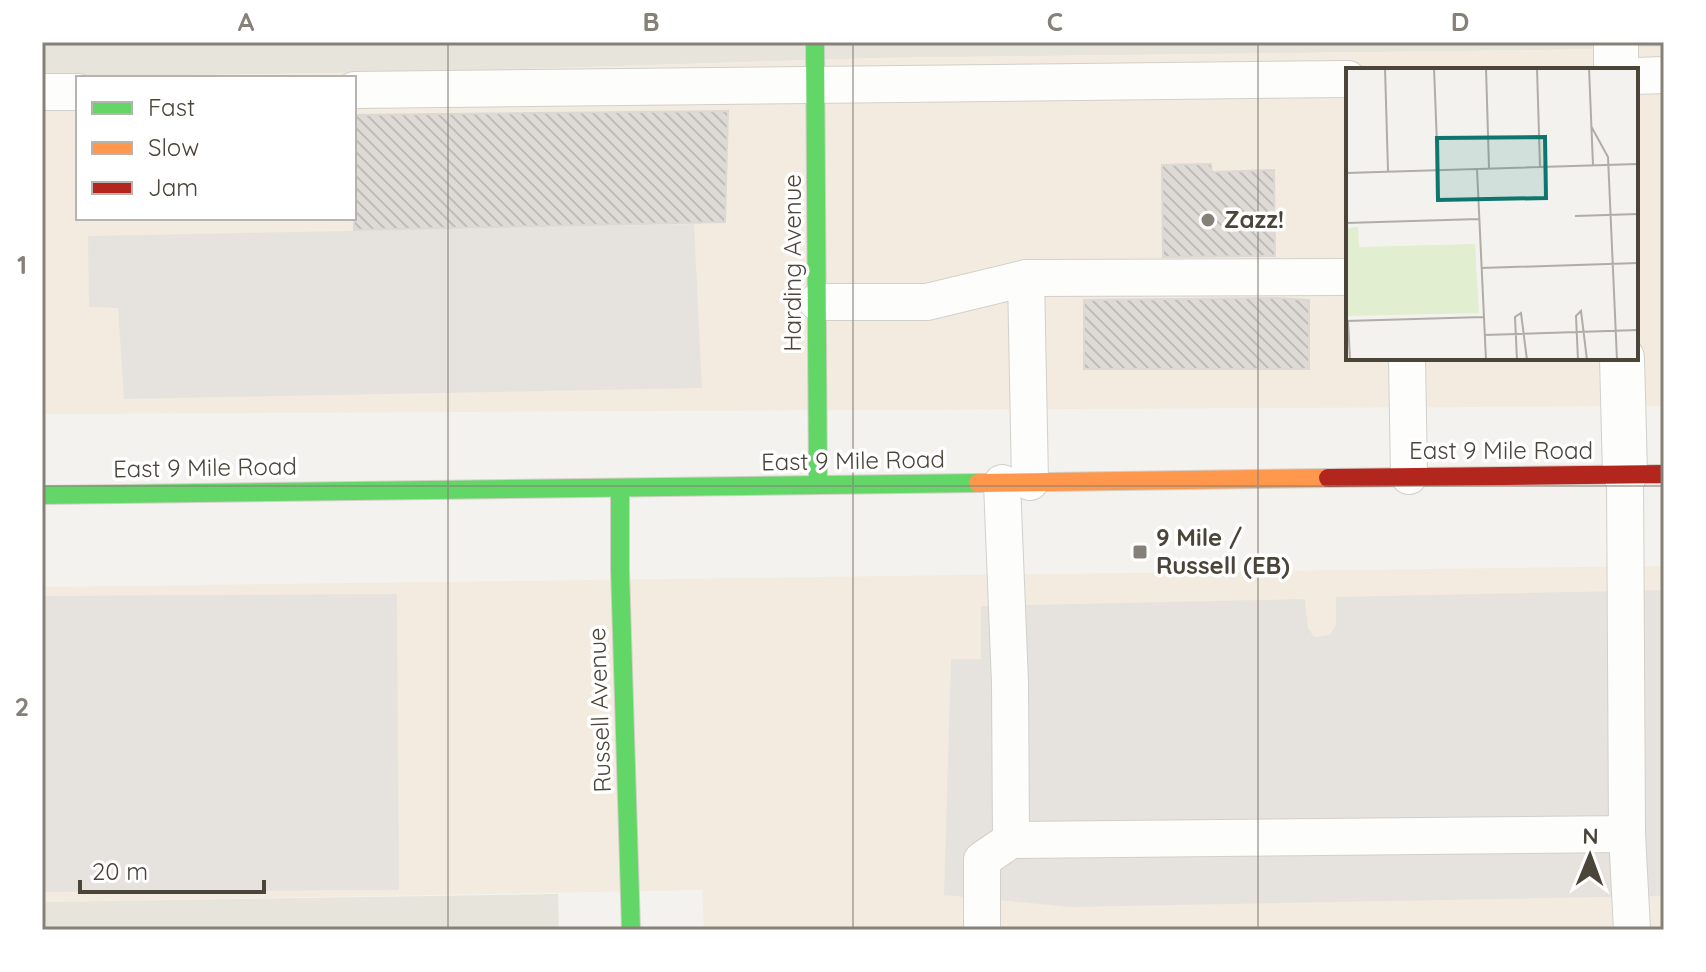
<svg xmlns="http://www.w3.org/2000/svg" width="1706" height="972" viewBox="0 0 1706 972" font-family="Quicksand,sans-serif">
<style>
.residential{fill:#e7e4dc}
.commercial{fill:#f3ebdf;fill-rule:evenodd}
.parking{fill:#e6e3df}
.building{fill:url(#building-back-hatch);stroke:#dcd9d4;stroke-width:2}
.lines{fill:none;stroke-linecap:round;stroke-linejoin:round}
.lane-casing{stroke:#d2d0cb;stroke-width:38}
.street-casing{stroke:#d2d0cb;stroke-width:46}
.fast-casing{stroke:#d3cfc5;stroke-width:20}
.slow-casing{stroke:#d3cfc5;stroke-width:20}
.jam-casing{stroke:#d3cfc5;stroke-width:20}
.lane{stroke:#fdfdfc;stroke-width:36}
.street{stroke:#fdfdfc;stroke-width:44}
.fast{stroke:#63d668;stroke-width:18}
.slow{stroke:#ff974d;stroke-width:18}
.jam{stroke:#b3261e;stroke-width:18}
.grid{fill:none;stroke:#868178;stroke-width:2;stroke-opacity:0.55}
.poi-dot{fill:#868178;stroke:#fff;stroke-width:3}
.labels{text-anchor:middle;stroke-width:7;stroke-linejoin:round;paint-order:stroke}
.poi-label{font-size:24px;font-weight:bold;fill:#4b4439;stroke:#fff;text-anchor:start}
.street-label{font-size:24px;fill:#4b4439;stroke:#fff}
.inset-road{fill:none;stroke:#b0aca6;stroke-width:2}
.view{fill:#0f766e;fill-opacity:0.15;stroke:#0f766e;stroke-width:4}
.inset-edge{fill:none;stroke:#4b4439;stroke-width:4}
.neatline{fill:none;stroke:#868178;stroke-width:3}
.grid-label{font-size:26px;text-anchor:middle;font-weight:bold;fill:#868178}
</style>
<defs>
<pattern id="building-back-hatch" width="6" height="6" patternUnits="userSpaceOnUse" patternTransform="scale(2)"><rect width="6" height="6" fill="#dedbd6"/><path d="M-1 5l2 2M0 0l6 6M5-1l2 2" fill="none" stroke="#c0bdb8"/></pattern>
</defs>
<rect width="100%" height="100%" fill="#f4f2ee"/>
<!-- residential -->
<g class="residential">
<polygon points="42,42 1664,42 1664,47 1548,50 880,58 456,71 76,77 42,77"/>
<polygon points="558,894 559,930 42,930 42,902"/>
</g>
<!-- commercial -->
<g class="commercial">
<path d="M1664,47V406L42,414V77L456,71L880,58L1548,50ZM1348,70H1636V358H1348ZM78,78H354V218H78Z"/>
<polygon points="1664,566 1664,930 704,930 702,890 42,902 42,587"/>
</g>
<!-- parking -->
<g class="parking">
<polygon points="694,224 702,388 124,399 118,308 89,307 88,236"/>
<polygon points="1664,590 1664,896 1071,907 944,895 951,659 981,659 981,606 1305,599 1308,628 1314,637 1330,635 1336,625 1336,597"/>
<polygon points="397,594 399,890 42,892 42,596"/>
</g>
<!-- building -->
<g class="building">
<polygon points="728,111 725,222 354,230 354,115"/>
<polygon points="1211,164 1212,172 1274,170 1275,256 1163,257 1162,165"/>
<polygon points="1276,298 1309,300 1309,369 1084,369 1084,300"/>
</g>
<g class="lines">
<defs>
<g id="lane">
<polyline points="1636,76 1664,75"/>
<polyline points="354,90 1348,79"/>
<polyline points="42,92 78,92"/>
<polyline points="1026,278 1030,482"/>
<polyline points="817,302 927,302 1026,278 1348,277"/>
<polyline points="1407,358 1409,476"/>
<polyline points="1002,483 1010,683 1011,840 1627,834 1625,474"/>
<polyline points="1627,834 1632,930"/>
<polyline points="982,930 982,860 1011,840"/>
</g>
<g id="street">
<polyline points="1616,42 1616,70"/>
<polyline points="1622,358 1625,474"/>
</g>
<g id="fast">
<polyline points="815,42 818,485"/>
<polyline points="620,489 620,570 631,930"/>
<polyline points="42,495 978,483"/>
</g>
<polyline id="slow" points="978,483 1328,478"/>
<polyline id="jam" points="1328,478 1664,474"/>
</defs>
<!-- lane casing -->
<use href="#lane" class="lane-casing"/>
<!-- street casing -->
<use href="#street" class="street-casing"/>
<!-- fast casing -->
<use href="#fast" class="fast-casing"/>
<!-- slow casing -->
<use href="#slow" class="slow-casing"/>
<!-- jam casing -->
<use href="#jam" class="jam-casing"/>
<!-- lane -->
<use href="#lane" class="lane"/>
<!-- street -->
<use href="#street" class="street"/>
<!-- fast -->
<use href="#fast" class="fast"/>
<!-- slow -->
<use href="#slow" class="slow"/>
<!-- jam -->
<use href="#jam" class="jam"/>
</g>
<!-- grid -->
<path class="grid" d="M448,42V930M853,42V930M1258,42V930M42,486H1664"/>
<!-- markers -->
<g class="poi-dot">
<circle cx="1208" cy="220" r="8"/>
<rect x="1132" y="544" width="16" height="16" rx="4"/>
</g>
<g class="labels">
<!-- poi labels -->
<g class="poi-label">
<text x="1224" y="228">Zazz!</text>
<text x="1156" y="546">9 Mile /<tspan x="1156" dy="28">Russell (EB)</tspan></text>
</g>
<!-- street labels -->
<g class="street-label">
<text transform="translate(793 263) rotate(-90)" y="8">Harding Avenue</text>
<text x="1501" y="459">East 9 Mile Road</text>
<text transform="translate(853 461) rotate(-1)" y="8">East 9 Mile Road</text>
<text transform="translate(205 468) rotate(-1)" y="8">East 9 Mile Road</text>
<text transform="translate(600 710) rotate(-92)" y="8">Russell Avenue</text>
</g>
</g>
<!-- overview -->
<g transform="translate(1346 68)">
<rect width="292" height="292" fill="#f4f2ee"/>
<path d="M12,159L13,179L129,176L133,245L2,248L0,160Z" fill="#e1eecf"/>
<path class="inset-road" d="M39,0L42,103M88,0L92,102M140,0L143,100M191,0L194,99M243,0L247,97M245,58L262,89L271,292M131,101L140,292M0,105L292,96M229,148L292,146M0,155L133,151M135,200L292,195M0,253L138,249M2,253L4,292M138,267L292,262M171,292L169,249L175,245L181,292M232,292L230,248L235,243L241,292"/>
<path class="view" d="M199,69L200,130L92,132L91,70Z"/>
<rect width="292" height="292" class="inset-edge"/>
</g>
<!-- border -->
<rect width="1706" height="972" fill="none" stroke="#ffffff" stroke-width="88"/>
<!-- legend -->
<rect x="76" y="76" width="280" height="144" fill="#ffffff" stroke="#b7b4b0" stroke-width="2"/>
<rect x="92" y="102" width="40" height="12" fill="#63d668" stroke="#b7b4b0" stroke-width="2"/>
<text x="148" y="116" font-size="24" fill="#4b4439">Fast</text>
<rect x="92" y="142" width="40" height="12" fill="#ff974d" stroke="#b7b4b0" stroke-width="2"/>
<text x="148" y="156" font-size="24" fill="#4b4439">Slow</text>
<rect x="92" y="182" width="40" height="12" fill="#b3261e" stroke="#b7b4b0" stroke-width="2"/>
<text x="148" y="196" font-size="24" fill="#4b4439">Jam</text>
<!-- north arrow -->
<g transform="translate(1590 856) rotate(1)" stroke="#ffffff" stroke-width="6" paint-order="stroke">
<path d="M0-6L14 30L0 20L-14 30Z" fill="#4b4439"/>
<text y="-12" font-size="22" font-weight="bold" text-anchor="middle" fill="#4b4439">N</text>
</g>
<!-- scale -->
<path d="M80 880v12h184v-12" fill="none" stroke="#4b4439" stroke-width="4"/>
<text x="92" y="880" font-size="24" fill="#4b4439" stroke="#ffffff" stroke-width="6" paint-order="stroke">20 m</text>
<rect x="44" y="44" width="1618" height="884" class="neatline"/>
<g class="grid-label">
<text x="246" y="31">A</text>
<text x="651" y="31">B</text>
<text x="1055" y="31">C</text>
<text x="1460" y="31">D</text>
<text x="22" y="274">1</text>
<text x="22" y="716">2</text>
</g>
</svg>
